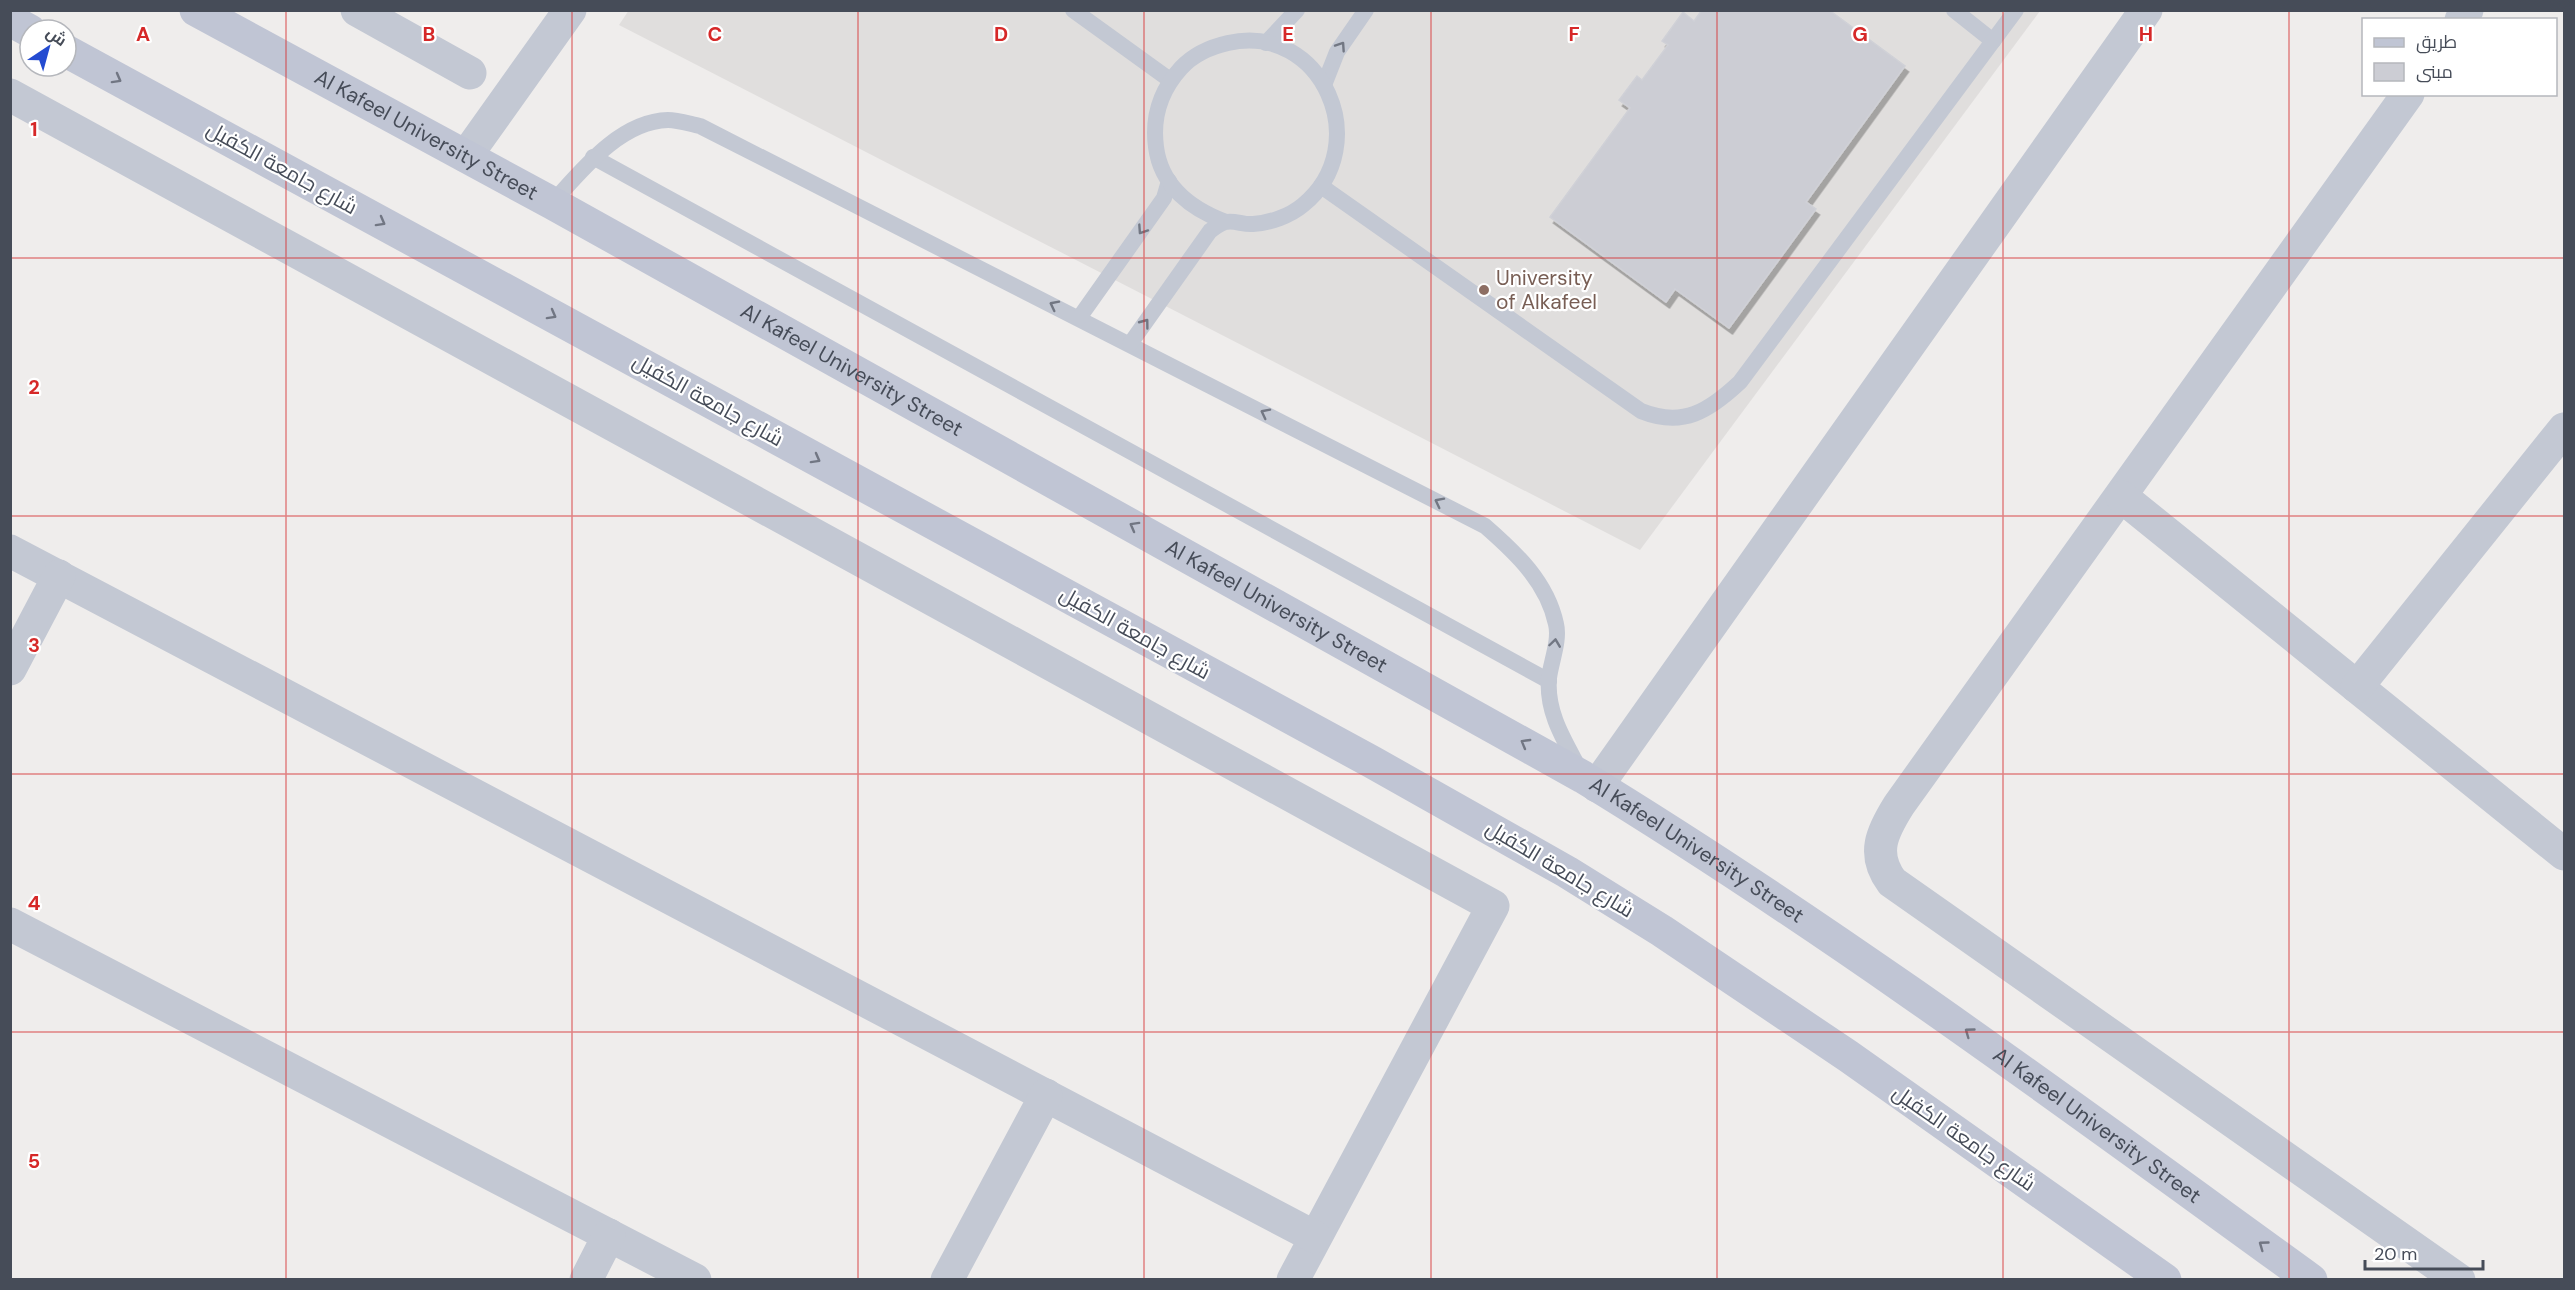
<svg xmlns="http://www.w3.org/2000/svg" width="2575" height="1290" viewBox="0 0 2575 1290" font-family="'DM Sans',Cairo,sans-serif">
<style>
.education{fill:#e0dedd}
.building{fill:#cccdd4;stroke:#d0d1d7;stroke-width:1.5;filter:url(#shadow)}
.lines{fill:none;stroke-linecap:round;stroke-linejoin:round}
.lane{stroke:#c3c8d3;stroke-width:16}
.street{stroke:#c3c8d3;stroke-width:33}
.secondary{stroke:#c0c5d4;stroke-width:33}
.oneway{stroke:#727783}
.oneway2{stroke:#717683}
.grid{fill:none;stroke:#d62828;stroke-width:1.5;stroke-opacity:0.55}
.education-dot{fill:#8d6e63;stroke:#fff;stroke-width:2}
.labels{text-anchor:middle;stroke-width:4.5;stroke-linejoin:round;paint-order:stroke}
.street-label{font-size:21px;fill:#464c58;stroke:#fff}
.education-label{font-size:21px;fill:#785e54;stroke:#fff;text-anchor:start}
.grid-label{font-size:20px;text-anchor:middle;font-weight:bold;fill:#d62828;stroke:#fff;stroke-width:4.5;stroke-linejoin:round;paint-order:stroke}
</style>
<defs>
<filter id="shadow"><feDropShadow dx="3.5" dy="6" stdDeviation="0" flood-color="#0004"/></filter>
</defs>
<rect width="100%" height="100%" fill="#efedec"/>
<!-- education -->
<polygon class="education" points="629,10 2040,11 1640,550 619,25"/>
<!-- building -->
<polygon class="building" points="1702,10 1829,10 1905,66 1806,202 1816,209 1729,328 1675,289 1666,302 1550,217 1630,108 1619,100 1637,76 1642,80 1668,45 1662,41 1683,12 1694,21"/>
<g class="lines">
<!-- lane -->
<g class="lane">
<polyline points="1073,10 1170,80"/>
<polyline points="1954,10 1993,41"/>
<polyline points="1266,43 1297,10"/>
<polyline points="1324,85 1337,52 1366,10"/>
<polyline points="593,157 1549,681"/>
<path d="M1321,186L1641,411C1683,428 1709,411 1740,382L2016,10"/>
<path d="M552,203C581,171 620,121 668,120C678,120 690,124 700,126L1485,526C1516,553 1547,582 1556,624C1560,640 1551,662 1549,678C1546,712 1564,740 1579,768"/>
<polyline points="1079,318 1164,198 1169,181"/>
<path d="M1130,344L1210,231C1214,228 1221,223 1226,222C1234,220 1244,225 1253,224C1270,223 1290,216 1303,205C1376,145 1322,22 1228,43C1210,47 1194,54 1181,68C1161,90 1152,117 1156,147C1161,186 1191,209 1226,222"/>
</g>
<!-- street -->
<g class="street">
<polyline points="357,10 470,73"/>
<polyline points="2461,20 2467,10"/>
<path d="M2408,94L1899,805C1882,832 1871,854 1892,882L2459,1280"/>
<polyline points="10,95 1493,906 1293,1280"/>
<polyline points="466,156 570,10"/>
<polyline points="2122,497 2564,854"/>
<polyline points="10,551 1315,1237"/>
<polyline points="10,669 59,576"/>
<polyline points="2357,687 2564,429"/>
<polyline points="1597,786 2146,10"/>
<polyline points="10,924 695,1280"/>
<polyline points="586,1280 609,1235"/>
<polyline points="947,1280 1046,1095"/>
</g>
<!-- secondary -->
<g class="secondary">
<path id="s1" d="M196,10L552,203L1583,777C1835,931 2072,1107 2311,1280"/>
<polyline points="10,20 30,31"/>
<polyline points="66,51 1372,762 1567,872 1662,931 1848,1056 2165,1280"/>
</g>
</g>
<!-- one-way arrows -->
<defs><path id="oneway-chevron" d="M-2-3.5L2.5 0L-2 3.5" fill="none" stroke-width="1.6" stroke-linecap="round" stroke-linejoin="round" transform="scale(1.5)"/></defs>
<g class="oneway">
<use href="#oneway-chevron" transform="translate(1341 46) rotate(-56)"/>
<use href="#oneway-chevron" transform="translate(1142 230) rotate(124)"/>
<use href="#oneway-chevron" transform="translate(1054 305) rotate(-153)"/>
<use href="#oneway-chevron" transform="translate(1145 323) rotate(-53)"/>
<use href="#oneway-chevron" transform="translate(1265 413) rotate(-153)"/>
<use href="#oneway-chevron" transform="translate(1439 502) rotate(-153)"/>
<use href="#oneway-chevron" transform="translate(1555 643) rotate(-82)"/>
</g>
<g class="oneway2">
<use href="#oneway-chevron" transform="translate(117 79) rotate(29)"/>
<use href="#oneway-chevron" transform="translate(381 222) rotate(29)"/>
<use href="#oneway-chevron" transform="translate(552 315) rotate(29)"/>
<use href="#oneway-chevron" transform="translate(816 459) rotate(29)"/>
<use href="#oneway-chevron" transform="translate(1134 526) rotate(-151)"/>
<use href="#oneway-chevron" transform="translate(1525 743) rotate(-150)"/>
<use href="#oneway-chevron" transform="translate(1969 1032) rotate(-144)"/>
<use href="#oneway-chevron" transform="translate(2263 1245) rotate(-144)"/>
</g>
<!-- grid -->
<path class="grid" d="M286,10V1280M572,10V1280M858,10V1280M1144,10V1280M1431,10V1280M1717,10V1280M2003,10V1280M2289,10V1280M10,258H2564M10,516H2564M10,774H2564M10,1032H2564"/>
<!-- markers -->
<circle class="education-dot" cx="1484" cy="290" r="6"/>
<g class="labels">
<!-- street labels -->
<g class="street-label">
<text dy="7" stroke="none"><textPath href="#s1" startOffset="262">Al Kafeel University Street</textPath></text>
<text transform="translate(282 168) rotate(29)" y="7">شارع جامعة الكفيل</text>
<text dy="7" stroke="none"><textPath href="#s1" startOffset="748">Al Kafeel University Street</textPath></text>
<text transform="translate(708 400) rotate(29)" y="7">شارع جامعة الكفيل</text>
<text dy="7" stroke="none"><textPath href="#s1" startOffset="1234">Al Kafeel University Street</textPath></text>
<text transform="translate(1135 633) rotate(29)" y="7">شارع جامعة الكفيل</text>
<text dy="7" stroke="none"><textPath href="#s1" startOffset="1720">Al Kafeel University Street</textPath></text>
<text transform="translate(1560 869) rotate(31)" y="7">شارع جامعة الكفيل</text>
<text dy="7" stroke="none"><textPath href="#s1" startOffset="2206">Al Kafeel University Street</textPath></text>
<text transform="translate(1964 1138) rotate(35)" y="7">شارع جامعة الكفيل</text>
</g>
<!-- education labels -->
<g class="education-label">
<text x="1496" y="285">University<tspan x="1496" dy="24">of Alkafeel</tspan></text>
</g>
</g>
<g class="grid-label">
<text x="143" y="41">A</text>
<text x="429" y="41">B</text>
<text x="715" y="41">C</text>
<text x="1001" y="41">D</text>
<text x="1288" y="41">E</text>
<text x="1574" y="41">F</text>
<text x="1860" y="41">G</text>
<text x="2146" y="41">H</text>
<text x="34" y="136">1</text>
<text x="34" y="394">2</text>
<text x="34" y="652">3</text>
<text x="34" y="910">4</text>
<text x="34" y="1168">5</text>
</g>
<!-- border -->
<rect width="2575" height="1290" fill="none" stroke="#464c58" stroke-width="24"/>
<!-- legend -->
<rect x="2362" y="18" width="195" height="78" fill="#ffffff" stroke="#b5b7bc" stroke-width="1.5"/>
<rect x="2374" y="38" width="30" height="9" fill="#c0c5d4" stroke="#b5b7bc" stroke-width="1.5"/>
<text x="2416" y="48" font-size="18" fill="#464c58">طريق</text>
<rect x="2374" y="63" width="30" height="18" fill="#cccdd4" stroke="#b5b7bc" stroke-width="1.5"/>
<text x="2416" y="78" font-size="18" fill="#464c58">مبنى</text>
<!-- north arrow -->
<g transform="translate(48 48) rotate(36)"><circle r="28" fill="#ffffff" stroke="#b5b7bc" stroke-width="1.5"/>
<path d="M0-4.5L10 22L0 15L-10 22Z" fill="#244bd1"/>
<text y="-9" font-size="16" font-weight="bold" text-anchor="middle" fill="#464c58">ش</text>
</g>
<!-- scale -->
<path d="M2365 1260v9h118v-9" fill="none" stroke="#464c58" stroke-width="3"/>
<text x="2374" y="1260" font-size="18" fill="#464c58" stroke="#ffffff" stroke-width="4.5" paint-order="stroke">20 m</text>
</svg>
